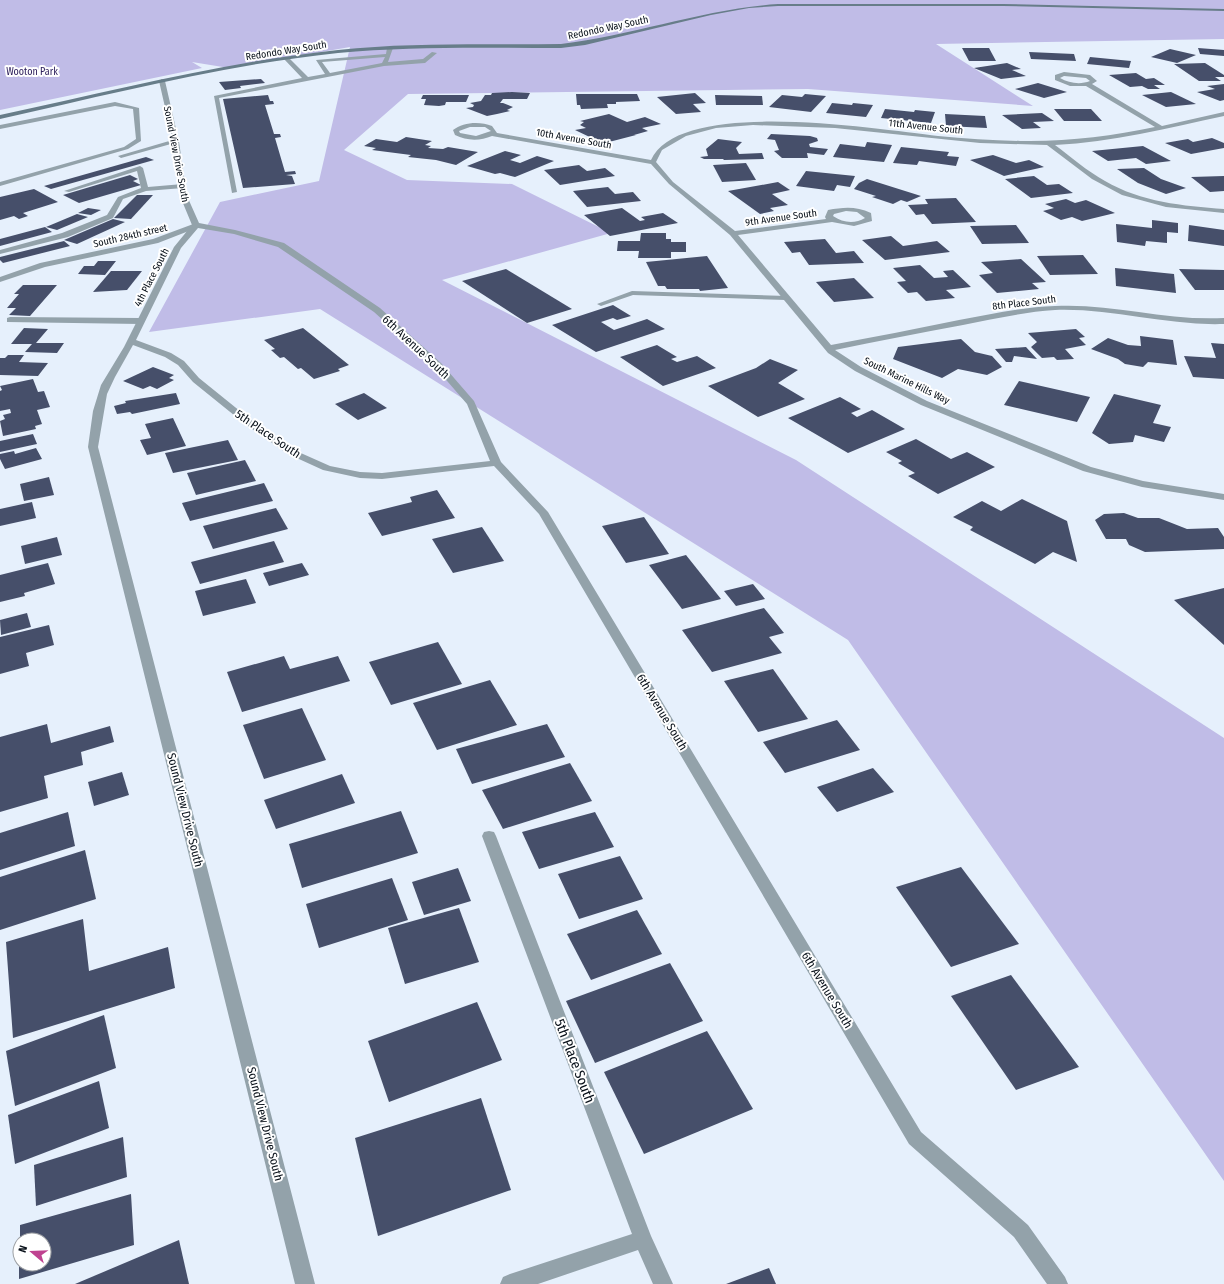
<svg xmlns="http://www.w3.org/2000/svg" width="1224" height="1284" viewBox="0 0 1224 1284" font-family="'Fira Sans Condensed',sans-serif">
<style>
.green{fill:#c0bce7}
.building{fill:#464f6a}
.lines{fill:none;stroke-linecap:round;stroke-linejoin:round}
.lane{fill:#93a2aa;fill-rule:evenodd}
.street{fill:#93a2aa;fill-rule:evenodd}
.secondary{fill:#677d89;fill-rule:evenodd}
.labels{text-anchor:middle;stroke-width:4;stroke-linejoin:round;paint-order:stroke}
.far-street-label{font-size:10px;fill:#070f18;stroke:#fff}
.far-park-label{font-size:10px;fill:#2a1c59;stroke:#fff}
.street-label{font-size:12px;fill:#070f18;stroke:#fff}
.near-street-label{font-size:14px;fill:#070f18;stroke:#fff}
</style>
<rect width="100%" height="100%" fill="#e6f0fc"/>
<!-- green -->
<polygon class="green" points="0,0 1224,0 1224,39 936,44 1033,106 808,89 408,94 344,150 407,180 512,184 611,233 442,280 796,460 1224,738 1224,1181 848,640 320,309 149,332 220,202 319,181 350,47 229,68 192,62 202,68 0,110"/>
<!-- building -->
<g class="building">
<polygon points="962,48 989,48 996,61 969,61"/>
<polygon points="1198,48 1224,50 1224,56 1200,54"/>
<polygon points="1170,49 1196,55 1177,63 1151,57"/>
<polygon points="1029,52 1074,54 1076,61 1031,59"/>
<polygon points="1090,57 1131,61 1129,68 1087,64"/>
<polygon points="1007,63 1021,69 1012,70 1026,76 1001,79 974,68"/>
<polygon points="1205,63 1224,75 1224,77 1215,77 1221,81 1199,81 1174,64"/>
<polygon points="1136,73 1146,79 1154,78 1165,85 1154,85 1160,89 1148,89 1142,86 1130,87 1109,75"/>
<polygon points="261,79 265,83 240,86 241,88 225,90 219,82"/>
<polygon points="1038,83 1067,92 1044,98 1015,89"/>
<polygon points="1224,84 1224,100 1220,101 1197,92 1215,89 1207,86"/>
<polygon points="1171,92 1196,104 1166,107 1142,95"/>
<polygon points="492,93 512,92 530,93 527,99 503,99 500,103 503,103 513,107 507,110 510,111 497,114 487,116 466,108 473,107 474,105 470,103 481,101 485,95 491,95"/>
<polygon points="695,93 706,103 693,104 701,112 676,114 657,97"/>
<polygon points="576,94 637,94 640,101 616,102 616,104 607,104 608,108 581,109 580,105 577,105"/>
<polygon points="805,94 826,96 811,112 769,107 782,95 802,97"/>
<polygon points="268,95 270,101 264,101 273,101 274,104 265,105 274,134 280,134 281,137 275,138 285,172 295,171 296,174 286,175 292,176 295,184 243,188 223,99"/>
<polygon points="423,95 469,95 466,102 446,102 445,105 439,106 424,105 426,99 421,99"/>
<polygon points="715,95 762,96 763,105 716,105"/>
<polygon points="832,103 852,105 853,103 873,105 866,117 826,113"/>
<polygon points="885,109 914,112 915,110 935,112 931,123 881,118"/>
<polygon points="1054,109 1091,109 1102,121 1064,121"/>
<polygon points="1042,113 1054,121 1033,122 1041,128 1022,129 1002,115"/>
<polygon points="609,114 627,122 645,117 661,124 642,128 648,131 634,135 636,135 609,142 604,140 598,141 575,130 586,128 580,125 584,122 580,121"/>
<polygon points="945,114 985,116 987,128 946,126"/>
<polygon points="771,134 810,136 817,138 818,141 809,144 810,147 828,149 824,155 807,153 808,158 782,158 774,151 779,150 775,140 767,139"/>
<polygon points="406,137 432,141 425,145 431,146 428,148 443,149 448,147 478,152 456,165 436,160 408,157 411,155 372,150 376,148 364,146 376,139 397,142"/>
<polygon points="1212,138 1224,143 1224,148 1191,154 1165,143 1188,139 1193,142"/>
<polygon points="718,139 742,142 736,148 739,154 762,153 764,159 724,160 723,159 704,159 700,157 708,156 706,149"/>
<polygon points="867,142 892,145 884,162 833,157 840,144 865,147"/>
<polygon points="1143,146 1171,161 1146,164 1136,158 1108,161 1092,151"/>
<polygon points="901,147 949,152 947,156 959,157 956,166 919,161 917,165 893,163"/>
<polygon points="505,151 521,155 510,160 520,163 537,156 554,161 515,177 500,173 495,174 467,166"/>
<polygon points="993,155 1016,163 1029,160 1044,167 1004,176 970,160"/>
<polygon points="146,157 154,160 51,189 44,186"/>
<polygon points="746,163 756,180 722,182 713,165"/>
<polygon points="579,165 587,171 605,168 615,176 560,185 544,170"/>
<polygon points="1144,168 1161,179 1186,188 1166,194 1138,183 1117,169"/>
<polygon points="806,171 855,176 850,187 837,185 834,191 796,186"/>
<polygon points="130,175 138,179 133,181 141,185 79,203 63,195"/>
<polygon points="1034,176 1047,185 1059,184 1073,193 1031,198 1005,179"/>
<polygon points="1224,176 1224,191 1210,192 1191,177"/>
<polygon points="867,179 921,196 907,202 901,200 893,204 872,197 876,196 854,189 859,183"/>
<polygon points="778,182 790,190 772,194 788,205 770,208 774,211 760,214 728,191"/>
<polygon points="608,187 615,194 633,192 641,201 587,207 573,191"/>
<polygon points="34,189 58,202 23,213 28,216 19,219 14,216 0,220 0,197"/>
<polygon points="137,195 153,195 131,219 114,218"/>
<polygon points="956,198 976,222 932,224 924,214 916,215 908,205 928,204 925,199"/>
<polygon points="1066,199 1075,203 1086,200 1115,213 1082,221 1072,217 1061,220 1043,211 1054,208 1045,204"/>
<polygon points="88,208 101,210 91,215 78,213"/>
<polygon points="622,208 640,221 645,220 641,217 663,213 678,223 610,236 584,215"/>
<polygon points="77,214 88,217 57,230 46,227"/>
<polygon points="113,219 125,222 77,244 64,240"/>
<polygon points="1152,220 1178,223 1178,233 1167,232 1167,243 1146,241 1145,246 1117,242 1116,224 1152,228"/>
<polygon points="1016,225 1029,243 982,244 970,226"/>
<polygon points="1189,225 1224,230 1224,246 1188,241"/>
<polygon points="45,227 52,232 0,246 0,239"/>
<polygon points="641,233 666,233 666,239 671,239 671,242 686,242 686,252 671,252 671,258 638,258 639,251 617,251 618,241 640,241"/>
<polygon points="891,236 903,246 937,241 950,252 885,260 862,240"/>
<polygon points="825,239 836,253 854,251 864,263 809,265 800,252 792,253 784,242"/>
<polygon points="64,241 70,246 3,263 0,260 0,257"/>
<polygon points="1083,255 1098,274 1050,275 1037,256"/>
<polygon points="707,256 728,288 700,291 699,289 667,289 665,286 658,286 646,262"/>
<polygon points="1021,259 1046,282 1032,283 1039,289 997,293 979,275 993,273 981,262"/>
<polygon points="98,261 116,261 105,275 78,274 84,266 94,266"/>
<polygon points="920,265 934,278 948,277 943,271 953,270 971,287 946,290 955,298 926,301 917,292 908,293 897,282 906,281 893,268"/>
<polygon points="1115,268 1174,274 1176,293 1116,286"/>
<polygon points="506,269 572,309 527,323 462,281"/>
<polygon points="1179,269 1224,270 1224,290 1195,290"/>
<polygon points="111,271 142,271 127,290 93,292"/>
<polygon points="854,278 874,298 834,302 816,282"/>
<polygon points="23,285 57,285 30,316 9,315 16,308 7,308 19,294 14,294"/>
<polygon points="613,305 631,316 617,320 613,318 601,322 614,330 647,319 665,329 596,352 552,325"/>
<polygon points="24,328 48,329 36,343 64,343 57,353 25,352 32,344 11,344"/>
<polygon points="303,328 349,365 338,369 340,371 314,379 301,368 298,369 284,357 280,358 271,350 275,349 264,340"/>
<polygon points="1076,329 1085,337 1079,338 1086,345 1065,349 1074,359 1057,360 1054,357 1042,358 1031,347 1037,342 1028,333"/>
<polygon points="1140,336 1173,340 1177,365 1148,362 1143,367 1125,364 1118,359 1091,349 1108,338 1128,345 1141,346"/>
<polygon points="961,339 975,352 992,356 1002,367 987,375 958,369 942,378 893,359 898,347"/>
<polygon points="1211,343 1224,344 1224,379 1193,377 1184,356 1216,358"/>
<polygon points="657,345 677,357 671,359 677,362 697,356 716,368 663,386 620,357"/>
<polygon points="1026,347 1037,359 1014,356 1012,362 1006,362 995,349"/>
<polygon points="8,355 24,355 19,362 48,363 38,376 0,375 0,358 5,358"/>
<polygon points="770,359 798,370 778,383 805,399 758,417 708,386 756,368"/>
<polygon points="153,367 174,375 169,378 174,380 157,389 150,386 143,389 123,381"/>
<polygon points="33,379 38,392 44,391 50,407 37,410 42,424 35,426 36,429 3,436 0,421 5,419 3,415 11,413 10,409 0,411 0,391 2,390 0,386"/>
<polygon points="1019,381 1090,397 1077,422 1004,405"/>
<polygon points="176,393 180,404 132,414 130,412 117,414 114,406 126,403 125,401"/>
<polygon points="364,393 387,408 358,420 335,404"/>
<polygon points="1114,394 1161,405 1153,423 1171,427 1164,442 1135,435 1133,442 1109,444 1092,433"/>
<polygon points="840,397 861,409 851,413 857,417 872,410 905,429 848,453 788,418"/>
<polygon points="173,418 186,446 147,455 140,440 151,438 145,424"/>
<polygon points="33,434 37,444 0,452 0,441"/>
<polygon points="916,439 951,459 967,452 995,467 938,494 908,476 915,473 898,463 902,461 886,452"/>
<polygon points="228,440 238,460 173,473 165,453"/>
<polygon points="36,448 42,459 5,469 0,459 0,454 14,451 15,454"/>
<polygon points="245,460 256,481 196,495 187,473"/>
<polygon points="49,477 54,495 24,501 20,484"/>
<polygon points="264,483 273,501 190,521 182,503"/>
<polygon points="437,490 455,518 382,536 368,513 412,502 410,497"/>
<polygon points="1022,499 1067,521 1077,562 1053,552 1035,564 970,530 973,527 953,517 982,501 1001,511"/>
<polygon points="32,502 36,518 0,526 0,509"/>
<polygon points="276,508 288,529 213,549 203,526"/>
<polygon points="1124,513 1138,518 1159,518 1187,529 1218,528 1224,537 1224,549 1145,552 1129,545 1126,539 1106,539 1095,520 1104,514"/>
<polygon points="644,517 669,554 626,563 602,526"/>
<polygon points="482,527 504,561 453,573 432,539"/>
<polygon points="57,537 62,555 25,564 21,546"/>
<polygon points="274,541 284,562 200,584 191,562"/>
<polygon points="686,555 721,599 682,609 649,565"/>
<polygon points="48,563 55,584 24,593 25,596 0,602 0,575"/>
<polygon points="302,563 309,575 269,586 263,573"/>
<polygon points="246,579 256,603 203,616 195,591"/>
<polygon points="753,584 765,599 736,606 724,591"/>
<polygon points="1224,588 1224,645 1174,600"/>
<polygon points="764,608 784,633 769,637 782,653 712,672 682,630"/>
<polygon points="27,613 31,627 1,635 0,620"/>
<polygon points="49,625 54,645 26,653 29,666 0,674 0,637"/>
<polygon points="438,642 462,684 391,705 369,662"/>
<polygon points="284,656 290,669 338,656 350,681 242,712 227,672"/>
<polygon points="773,669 808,719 758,732 724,681"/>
<polygon points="490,680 517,725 437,750 413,703"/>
<polygon points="302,708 326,760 264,779 243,725"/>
<polygon points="837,720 860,750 785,773 763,742"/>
<polygon points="47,724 51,743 110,726 114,742 81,752 83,765 44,776 48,798 0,812 0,737"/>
<polygon points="547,724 565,757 472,784 456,749"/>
<polygon points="570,763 592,801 503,829 482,790"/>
<polygon points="873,768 894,792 837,812 817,787"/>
<polygon points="122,772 129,795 94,806 88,782"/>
<polygon points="342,774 355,803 276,829 264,800"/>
<polygon points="401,811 418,853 302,888 289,844"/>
<polygon points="68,812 75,846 0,870 0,833"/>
<polygon points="595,812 614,847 539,869 522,832"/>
<polygon points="85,850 96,899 0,930 0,877"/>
<polygon points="620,856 643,899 579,919 558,874"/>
<polygon points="961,867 1019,944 951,967 896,887"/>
<polygon points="458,868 471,901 424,915 412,882"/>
<polygon points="392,878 408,920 319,948 306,904"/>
<polygon points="459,908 479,962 405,984 388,928"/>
<polygon points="637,910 662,954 591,980 567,934"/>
<polygon points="83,919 89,971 168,947 175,988 13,1038 6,942"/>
<polygon points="670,963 703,1021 595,1063 566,1001"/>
<polygon points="1011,975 1079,1067 1016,1090 951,996"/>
<polygon points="477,1002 502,1060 389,1102 368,1041"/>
<polygon points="104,1015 116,1068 15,1106 6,1051"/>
<polygon points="707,1031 753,1109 644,1154 604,1072"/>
<polygon points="99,1081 109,1128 15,1164 8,1115"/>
<polygon points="481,1098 511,1190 378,1236 355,1138"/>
<polygon points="123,1137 127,1177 36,1206 34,1165"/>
<polygon points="131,1194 134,1245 19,1279 19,1264 44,1264 44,1240 20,1240 20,1225"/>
<polygon points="179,1240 189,1284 75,1284"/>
<polygon points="769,1268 776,1284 726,1284"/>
</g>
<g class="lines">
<!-- lane -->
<g class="lane">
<path d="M390,46L393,48L388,62L423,59L432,52L437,53L425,63L384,66L219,98L237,192L232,193L214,96L302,78L284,59V57H288L308,77L325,74L316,60L386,54L387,48ZM385,57L382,63L330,73L322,62Z"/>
<polygon points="115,102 139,108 141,141 128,149 0,186 0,182 124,147 136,139 133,109 115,106 0,129 0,125"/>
<polygon points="176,139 178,140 178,142 121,158 118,156"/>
<polygon points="140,166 143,168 148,187 183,184 186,186 183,188 146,191 123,199 113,218 68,237 0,254 0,250 62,233 107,215 118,197 141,188 137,171 69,192 64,191"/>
<polygon points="196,223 199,223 199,227 158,243 45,267 0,282 0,277 40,263 153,239"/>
<polygon points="632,291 786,296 790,298 786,300 633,295 601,306 597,304"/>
<polygon points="10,317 140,318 144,321 140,324 7,322 7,318"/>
</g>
<!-- street -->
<g class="street">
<path d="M1064,72L1090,75L1097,81L1092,84L1162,126L1224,112V116C1168,128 1112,142 1055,145C1071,157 1087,171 1105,181C1141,202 1183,206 1224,209V213L1166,207L1122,195L1092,179L1047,145L980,143L835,128L753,125L716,128L686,136L662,150L656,162L673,182L735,231L826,219L825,217L828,210C844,207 856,206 871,213L872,221L854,226L832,222L738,235L831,345C873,337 916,329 959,320C991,314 1023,307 1055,306C1111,303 1166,321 1224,318V324C1167,326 1112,308 1055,310C1024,312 993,319 963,325C920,333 877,341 835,350L861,367L927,401L1091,467L1143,481L1224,494V500L1142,487L1083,471L921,405L855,371L828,353L730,235L669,184L651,164L492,136C480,141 467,141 455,135L453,130C463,122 480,121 492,126L497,133L651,160C680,96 880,130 938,136C965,139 993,140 1020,141C1066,142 1111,136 1155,127L1086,86H1070L1055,80V75ZM1064,76L1086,78L1090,81C1080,85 1069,83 1060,78ZM470,127H485L491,131L476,136L460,133L459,131ZM846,211L857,212L865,218C855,224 843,223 833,216L834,214Z"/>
<path d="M162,79L165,81L179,142L187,196L199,223L235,230L284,243L380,308L441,363L474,401L501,462L548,512L921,1132L1028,1225L1065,1277L1068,1284H1047L1014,1237L909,1144L539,514L494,466L382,479L360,478L323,470L288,454L245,424L193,382L178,365L165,357L133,345L115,377L107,394L98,447L315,1284H295L88,447L93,411L101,385L124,347L174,247L192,225L180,196L173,142L159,81ZM198,228L234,234L278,247L374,312L435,367L467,404L490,461L382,473L360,472L330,466L294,450L251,420L199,378L184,361L171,353L136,340L181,248Z"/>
<polygon points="489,831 494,832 496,836 651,1236 673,1284 653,1284 638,1250 538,1284 500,1284 503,1277 510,1274 632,1234 482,836 484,832"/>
</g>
<!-- secondary -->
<path class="secondary" d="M778,4H1003L1224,9V11L1003,6H778L749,8L711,15L585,45L561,48C487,48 412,46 338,53C223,65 112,94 0,119V115C112,91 223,62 338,50C412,42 487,45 561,44C634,35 704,9 778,4Z"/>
</g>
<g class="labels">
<!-- far-street labels -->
<g class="far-street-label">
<text transform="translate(608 27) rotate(-12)" y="4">Redondo Way South</text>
<text transform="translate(286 50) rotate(-9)" y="4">Redondo Way South</text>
<text transform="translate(926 126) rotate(6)" y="4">11th Avenue South</text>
<text transform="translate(574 138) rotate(10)" y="4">10th Avenue South</text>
<text transform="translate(177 154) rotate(79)" y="4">Sound View Drive South</text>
<text transform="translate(781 217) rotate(-8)" y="4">9th Avenue South</text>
<text transform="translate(130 235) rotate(-13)" y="4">South 284th street</text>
<text transform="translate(151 277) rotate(-63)" y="4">4th Place South</text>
<text transform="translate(1024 302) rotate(-7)" y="4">8th Place South</text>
<text transform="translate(907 380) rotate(26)" y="4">South Marine Hills Way</text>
</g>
<!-- far-park labels -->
<g class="far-park-label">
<text x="32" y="75">Wooton Park</text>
</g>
<!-- street labels -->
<g class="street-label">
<text transform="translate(416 347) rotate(43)" y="4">6th Avenue South</text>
<text transform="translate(268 434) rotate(34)" y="4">5th Place South</text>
<text transform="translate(662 712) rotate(59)" y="4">6th Avenue South</text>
<text transform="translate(185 810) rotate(76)" y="4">Sound View Drive South</text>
<text transform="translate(827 990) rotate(59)" y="4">6th Avenue South</text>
<text transform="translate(265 1124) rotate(76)" y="4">Sound View Drive South</text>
</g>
<!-- near-street labels -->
<g class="near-street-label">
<text transform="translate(575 1061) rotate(69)" y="5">5th Place South</text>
</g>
</g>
<!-- north arrow -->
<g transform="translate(32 1252) rotate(289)"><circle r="19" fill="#ffffff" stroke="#9c9fa3"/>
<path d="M0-3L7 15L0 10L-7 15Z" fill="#bf4290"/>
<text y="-6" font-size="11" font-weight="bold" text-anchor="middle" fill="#070f18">N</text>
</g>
</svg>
